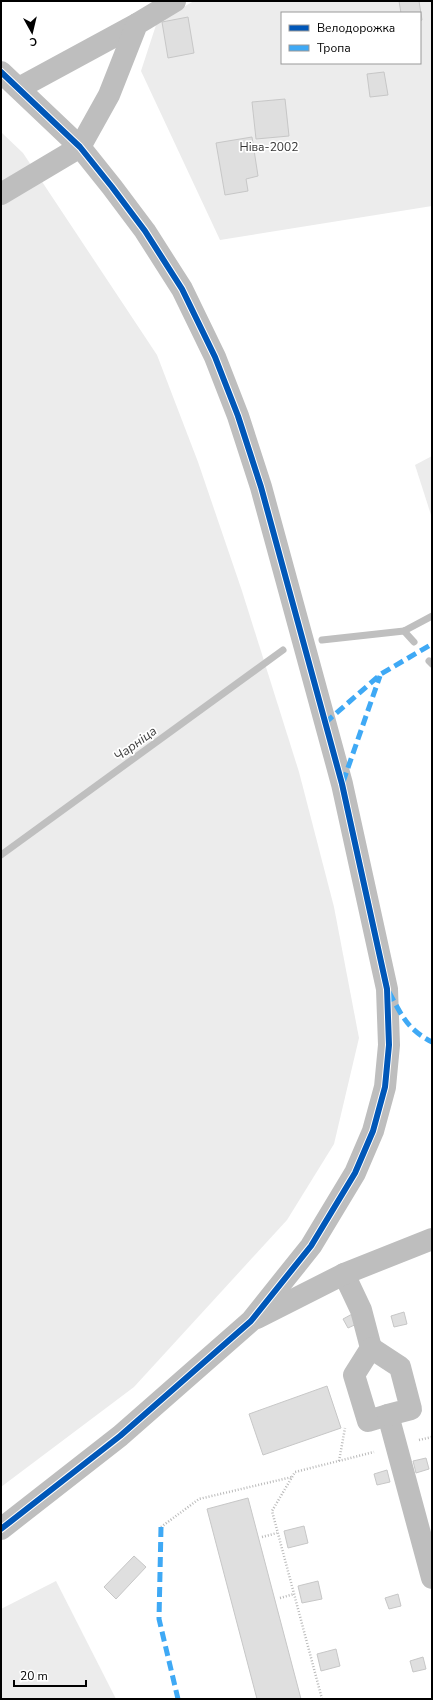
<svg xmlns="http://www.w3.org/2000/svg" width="433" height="1700" viewBox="0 0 433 1700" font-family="'Nunito Sans',sans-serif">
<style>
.green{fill:#ececec;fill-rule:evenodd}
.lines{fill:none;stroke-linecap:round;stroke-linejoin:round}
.stream{stroke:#bfbfbf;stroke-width:7}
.building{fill:#dfdfdf;stroke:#c7c7c7}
.path{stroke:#b9b9b9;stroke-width:2.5;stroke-dasharray:1 2;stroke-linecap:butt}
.minor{stroke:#bebebe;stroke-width:22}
.quiet{stroke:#3fa9f5;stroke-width:5;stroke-dasharray:10 5;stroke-linecap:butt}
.cycleway-casing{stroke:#fff;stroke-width:8}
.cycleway{stroke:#0057b8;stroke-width:6}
.labels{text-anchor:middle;stroke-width:3.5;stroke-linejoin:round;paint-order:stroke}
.park-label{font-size:12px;fill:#333;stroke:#fff}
.water-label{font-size:13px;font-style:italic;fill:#444;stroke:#fff}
</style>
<rect width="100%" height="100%" fill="#fff"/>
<!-- green -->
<g class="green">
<path d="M194,1H432V206L220,240L141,71L157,22ZM282,13H420V63H282Z"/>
<polygon points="1,132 23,153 157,355 198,462 242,591 299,772 334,907 359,1038 334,1144 287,1220 134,1387 1,1487"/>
<polygon points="432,456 432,518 415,465"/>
<polygon points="56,1581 116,1699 1,1699 1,1609"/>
</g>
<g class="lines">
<!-- stream -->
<g class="stream">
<polyline points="404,631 414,642"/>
<polyline points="322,640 404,631 432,616"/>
<polyline points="429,661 432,664"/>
<polyline points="1,855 283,650"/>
</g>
</g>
<!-- building -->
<g class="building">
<polygon points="399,1 419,1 422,20 420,21 420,13 401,13"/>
<polygon points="188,17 194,53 168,58 162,22"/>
<polygon points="384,72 388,95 370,97 367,74"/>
<polygon points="285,99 289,136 256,139 252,102"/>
<polygon points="252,137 258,176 246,179 248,191 225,195 216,143"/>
<polygon points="404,1312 407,1324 394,1327 391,1316"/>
<polygon points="354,1313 359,1323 348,1328 343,1319"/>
<polygon points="327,1386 341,1428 263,1455 249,1414"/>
<polygon points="426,1458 429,1469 416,1473 413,1461"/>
<polygon points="387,1470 390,1482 377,1485 374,1474"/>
<polygon points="248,1498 301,1699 257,1699 207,1509"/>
<polygon points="304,1526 308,1543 288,1548 284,1531"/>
<polygon points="134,1556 146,1567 116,1599 104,1587"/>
<polygon points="318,1581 322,1599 302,1603 298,1586"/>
<polygon points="398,1594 401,1606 389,1609 385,1598"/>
<polygon points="336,1649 340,1666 321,1671 317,1654"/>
<polygon points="423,1657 426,1669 413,1672 410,1661"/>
</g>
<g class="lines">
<!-- path -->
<g class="path">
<polyline points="419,1440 432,1437"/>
<polyline points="339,1461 345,1428"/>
<polyline points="161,1527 199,1499 292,1477"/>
<polyline points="262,1537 277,1533"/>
<polyline points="280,1598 294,1594"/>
<polyline points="322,1699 272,1511 295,1472 374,1452"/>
</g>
<!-- minor -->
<g class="minor">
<polyline points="1,72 80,147 112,187 145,231 182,289 215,357 238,416 261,487 342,784 387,989 389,1045 385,1087 373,1131 355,1173 311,1246 251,1321 120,1436 1,1529"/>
<polyline points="19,88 137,24"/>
<polyline points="1,194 80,147 109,95 137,24 175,1"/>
<polyline points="344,1274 361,1310 371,1348 354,1375 368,1421 388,1415 432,1578"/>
<polyline points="257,1318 344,1274 432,1239"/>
<polyline points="371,1348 400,1367 411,1409 388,1415"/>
</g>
<!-- quiet -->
<g class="quiet">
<polyline points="325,723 381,674 432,644"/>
<polyline points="343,782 380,676"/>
<path d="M389,992C402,1016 407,1029 432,1042"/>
<polyline points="161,1527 159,1619 178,1699"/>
</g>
<defs>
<polyline id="cycleway" points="1,72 80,147 112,187 145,231 182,289 215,357 238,416 261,487 342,784 387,989 389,1045 385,1087 373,1131 355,1173 311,1246 251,1321 120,1436 1,1529"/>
</defs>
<!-- cycleway casing -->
<use href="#cycleway" class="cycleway-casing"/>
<!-- cycleway -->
<use href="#cycleway" class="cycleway"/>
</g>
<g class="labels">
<!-- park labels -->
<g class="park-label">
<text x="269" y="151">Ніва-2002</text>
</g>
<!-- water labels -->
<g class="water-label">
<text transform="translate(135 743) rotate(-36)" y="5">Чарніца</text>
</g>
</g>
<!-- border -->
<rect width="433" height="1700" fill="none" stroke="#000000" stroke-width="4"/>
<!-- legend -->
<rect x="281" y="12" width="140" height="52" fill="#ffffff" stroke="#999999"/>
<rect x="289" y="25" width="20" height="6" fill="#0057b8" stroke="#999999"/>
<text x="317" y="32" font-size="12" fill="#000000">Велодорожка</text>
<rect x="289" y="45" width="20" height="6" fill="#3fa9f5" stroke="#999999"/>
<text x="317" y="52" font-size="12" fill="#000000">Тропа</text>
<!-- north arrow -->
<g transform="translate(32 32) rotate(172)" stroke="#ffffff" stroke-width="3" paint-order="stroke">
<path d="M0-3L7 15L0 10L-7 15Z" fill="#000000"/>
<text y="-6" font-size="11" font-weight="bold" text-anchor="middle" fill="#000000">С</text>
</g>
<!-- scale -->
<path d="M14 1680v6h72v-6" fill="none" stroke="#000000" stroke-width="2"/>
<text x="20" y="1680" font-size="12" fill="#000000" stroke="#ffffff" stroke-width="3" paint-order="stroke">20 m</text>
</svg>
